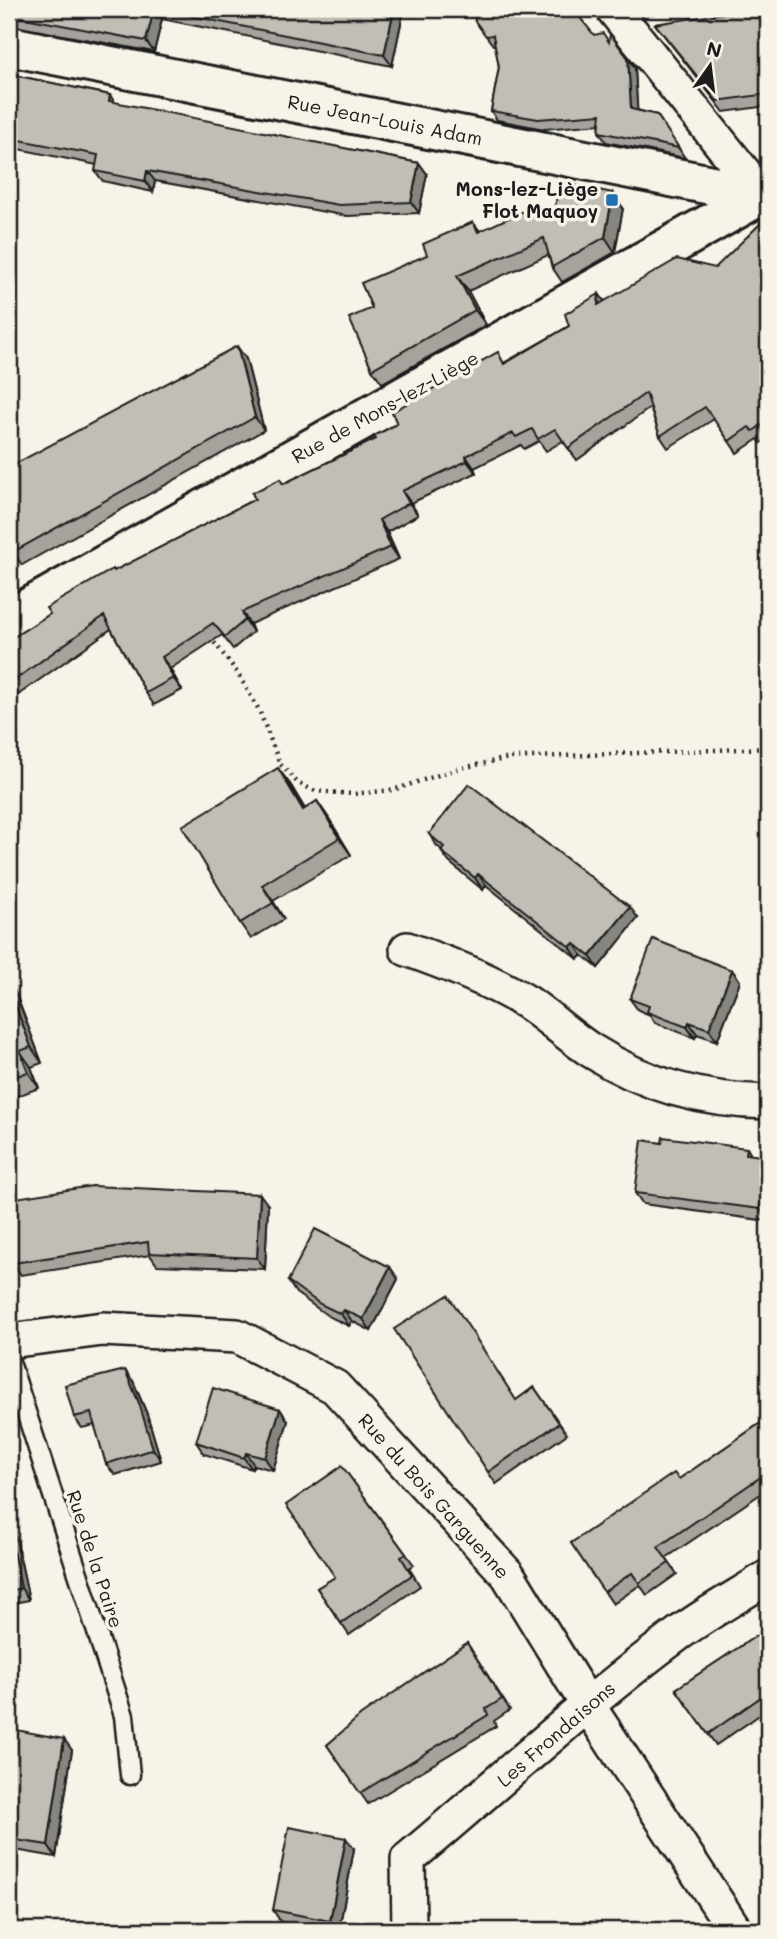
<svg xmlns="http://www.w3.org/2000/svg" width="777" height="1939" viewBox="0 0 777 1939" font-family="Mali,sans-serif">
<style>
.lines{fill:none;stroke-linecap:round;stroke-linejoin:round}
.service-casing{stroke:#1c1c1c;stroke-width:23}
.minor-casing{stroke:#1c1c1c;stroke-width:38}
.tertiary-casing{stroke:#1c1c1c;stroke-width:44}
.path{stroke:#1c1c1c;stroke-width:4.5;stroke-dasharray:2 5;stroke-linecap:butt}
.service{stroke:#f7f3e8;stroke-width:18}
.minor{stroke:#f7f3e8;stroke-width:33}
.tertiary{stroke:#f7f3e8;stroke-width:38}
.wall{fill:#a5a39c;stroke:#1c1c1c;stroke-width:2}
.shaded-wall{fill:#86857f;stroke:#1c1c1c;stroke-width:2}
.building{fill:#c0beb5;stroke:#1c1c1c;stroke-width:2}
.poi-dot{fill:#1f6fb2;stroke:#f7f3e8;stroke-width:2.5}
.labels{text-anchor:middle;stroke-width:7;stroke-linejoin:round;paint-order:stroke}
.street-label{font-size:19px;fill:#1c1c1c;stroke:#f7f3e8}
.poi-label{font-size:19px;font-weight:bold;fill:#1c1c1c;stroke:#f7f3e8;text-anchor:end}
</style>
<rect width="100%" height="100%" fill="#f7f3e8"/>
<filter id="ink" filterUnits="userSpaceOnUse"><feTurbulence type="fractalNoise" baseFrequency=".0143" numOctaves="2"/><feDisplacementMap in="SourceGraphic" scale="14" xChannelSelector="R" yChannelSelector="G"/><feConvolveMatrix kernelMatrix="1 2 1 2 8 2 1 2 1" color-interpolation-filters="sRGB"/></filter>
<g filter="url(#ink)">
<g class="lines">
<defs>
<polyline id="service" points="9,1359 124,1716 130,1775"/>
<g id="minor">
<polyline points="613,9 762,195"/>
<path d="M407,949C448,964 491,980 528,1003C550,1018 570,1037 592,1051C647,1086 704,1101 768,1102"/>
<polyline points="9,1341 103,1329 237,1336 335,1387 508,1575 587,1704 735,1930"/>
<path d="M409,1930L408,1859C498,1784 584,1703 678,1634C707,1613 738,1596 768,1577"/>
</g>
<g id="tertiary">
<polyline points="9,46 762,195"/>
<polyline points="9,619 768,191"/>
</g>
</defs>
<!-- service casing -->
<use href="#service" class="service-casing"/>
<!-- minor casing -->
<use href="#minor" class="minor-casing"/>
<!-- tertiary casing -->
<use href="#tertiary" class="tertiary-casing"/>
<!-- path -->
<polyline class="path" points="210,637 237,672 259,710 280,764 298,783 315,791 352,794 393,790 457,769 509,758 768,748"/>
<!-- service -->
<use href="#service" class="service"/>
<!-- minor -->
<use href="#minor" class="minor"/>
<!-- tertiary -->
<use href="#tertiary" class="tertiary"/>
</g>
<!-- wall -->
<g class="wall">
<polygon points="9,9 404,9 392,66 162,19 154,52 9,25"/>
<polygon points="768,9 768,106 724,112 655,24"/>
<polygon points="475,21 594,35 609,42 635,68 637,110 657,115 685,158 606,142 599,132 600,124 544,129 497,120 491,111 499,67 495,45 493,45"/>
<polygon points="9,74 110,95 115,103 419,163 427,174 419,213 347,216 155,181 153,192 103,181 95,171 97,165 9,147"/>
<polygon points="623,208 615,252 562,282 552,267 548,255 468,291 486,325 382,383 372,369 372,308 427,255 473,222 480,231 554,215"/>
<polygon points="768,230 768,438 761,443 758,439 737,453 714,419 668,448 660,436 650,408 577,460 563,441 546,451 539,441 524,449 521,445 474,468 476,473 411,503 418,515 387,532 399,559 250,624 253,632 233,649 222,635 170,669 182,690 154,705 146,693 111,629 11,700 9,696 9,640 50,614 114,571 255,499 280,479 283,484 376,439 569,326 599,294 604,301 715,268"/>
<polygon points="246,359 264,430 22,565 13,552"/>
<polygon points="290,784 305,809 317,801 328,817 351,855 273,901 284,919 251,939 240,923"/>
<polygon points="429,834 638,918 598,968 582,955 578,959 486,885 483,890 449,862 441,851 442,850 437,846"/>
<polygon points="732,970 740,981 717,1041 697,1034 695,1038 655,1023 650,1015 638,1010 630,999"/>
<polygon points="9,976 42,1063 31,1067 39,1088 9,1099"/>
<polygon points="662,1143 747,1148 751,1155 767,1157 768,1158 768,1221 643,1204 635,1193"/>
<polygon points="268,1205 265,1269 157,1265 150,1255 21,1275 13,1263"/>
<polygon points="390,1267 398,1279 371,1331 352,1321 349,1326 328,1316 296,1293 288,1281"/>
<polygon points="133,1381 147,1414 161,1461 115,1475 106,1464 95,1425 82,1428 74,1417"/>
<polygon points="534,1387 567,1434 496,1484 488,1472 517,1400"/>
<polygon points="280,1409 288,1421 273,1470 254,1465 252,1469 204,1454 196,1442"/>
<polygon points="768,1418 768,1489 666,1558 677,1574 647,1595 640,1585 613,1604 571,1543 679,1479"/>
<polygon points="342,1466 414,1565 409,1568 420,1586 349,1635 317,1588 335,1577"/>
<polygon points="9,1516 12,1520 29,1600 9,1604"/>
<polygon points="768,1628 768,1709 716,1745 676,1689"/>
<polygon points="467,1643 510,1710 494,1721 496,1726 368,1804 327,1745"/>
<polygon points="9,1741 72,1750 56,1857 9,1849"/>
<polygon points="354,1849 339,1930 324,1930 281,1922 273,1910"/>
</g>
<!-- shaded-wall -->
<g class="shaded-wall">
<polygon points="154,9 162,19 154,52 146,41"/>
<polygon points="394,9 404,9 392,66 384,55"/>
<polygon points="628,58 635,68 638,119 631,109"/>
<polygon points="419,163 427,174 419,213 411,202"/>
<polygon points="147,171 155,181 153,192 145,181"/>
<polygon points="613,193 623,208 615,252 605,237"/>
<polygon points="457,276 468,291 486,325 475,310"/>
<polygon points="599,294 608,306 598,305"/>
<polygon points="237,346 246,359 264,430 255,417"/>
<polygon points="466,456 474,468 476,473 467,461"/>
<polygon points="402,491 411,503 418,515 409,503"/>
<polygon points="379,520 387,532 399,559 391,547"/>
<polygon points="242,612 250,624 253,632 245,620"/>
<polygon points="162,657 170,669 182,690 173,678"/>
<polygon points="278,768 290,784 315,826 303,810"/>
<polygon points="317,801 328,817 351,855 339,838"/>
<polygon points="478,874 486,885 483,890 475,878"/>
<polygon points="262,885 273,901 284,919 273,903"/>
<polygon points="630,907 638,918 598,968 590,956"/>
<polygon points="574,943 582,955 578,959 570,947"/>
<polygon points="732,970 740,981 717,1041 709,1029"/>
<polygon points="9,976 42,1063 31,1047 9,989"/>
<polygon points="689,1022 697,1034 695,1038 687,1027"/>
<polygon points="20,1051 31,1067 39,1088 28,1072"/>
<polygon points="767,1157 768,1158 768,1221 760,1209"/>
<polygon points="260,1194 268,1205 265,1269 257,1258"/>
<polygon points="390,1267 398,1279 371,1331 363,1319"/>
<polygon points="344,1310 352,1321 349,1326 341,1314"/>
<polygon points="125,1370 133,1381 147,1414 161,1461 153,1449"/>
<polygon points="280,1409 288,1421 273,1470 265,1458"/>
<polygon points="246,1453 254,1465 252,1469 244,1458"/>
<polygon points="9,1516 12,1520 29,1600 21,1588 9,1533"/>
<polygon points="64,1739 72,1750 56,1857 48,1845"/>
<polygon points="346,1838 354,1849 339,1930 336,1930 330,1921"/>
</g>
<!-- building -->
<g class="building">
<polygon points="9,9 154,9 146,41 9,15"/>
<polygon points="157,9 394,9 384,55"/>
<polygon points="475,9 573,9 594,35 603,33 609,42 610,34 628,58 631,109 657,115 679,148 599,132 601,114 538,119 491,111 499,67 493,35 486,36 475,21"/>
<polygon points="751,9 768,9 768,94 717,101 655,24"/>
<polygon points="9,74 110,95 109,101 419,163 411,202 339,205 147,171 145,181 95,171 98,155 9,138"/>
<polygon points="559,182 613,193 605,237 552,267 544,238 457,276 475,310 372,369 349,318 372,308 361,283 427,255 423,244 473,222 478,232 526,210 554,215"/>
<polygon points="761,223 768,230 768,433 762,425 753,431 749,427 729,441 705,407 660,436 646,393 568,448 555,429 538,439 532,429 516,437 513,433 466,456 467,461 402,491 409,503 379,520 391,547 242,612 245,620 225,637 213,623 162,657 173,678 146,693 104,616 9,684 9,640 50,614 46,608 113,569 114,571 255,499 252,493 280,479 283,484 376,439 374,436 397,424 392,412 498,352 504,364 569,326 565,314 599,294 598,305 677,259 715,268"/>
<polygon points="237,346 255,417 13,552 9,544 9,467"/>
<polygon points="278,768 303,810 317,801 339,838 262,885 273,903 240,923 182,826"/>
<polygon points="469,784 630,907 590,956 574,943 570,947 478,874 475,878 441,851 444,847 429,834"/>
<polygon points="653,939 732,970 709,1029 689,1022 687,1027 647,1012 649,1006 630,999"/>
<rect x="767" y="961" width="1" height="61"/>
<polygon points="9,989 31,1047 20,1051 28,1072 9,1079"/>
<polygon points="663,1137 747,1148 746,1154 767,1157 760,1209 635,1193 642,1140 662,1143"/>
<polygon points="92,1186 260,1194 257,1258 149,1253 148,1242 13,1263 9,1235 9,1199"/>
<polygon points="315,1229 390,1267 363,1319 344,1310 341,1314 320,1304 288,1281"/>
<polygon points="448,1295 516,1400 534,1387 559,1423 488,1472 394,1329"/>
<polygon points="125,1370 139,1403 153,1449 106,1464 91,1413 74,1417 65,1385"/>
<polygon points="213,1388 280,1409 265,1458 246,1453 244,1458 196,1442"/>
<polygon points="768,1418 768,1472 658,1547 669,1563 639,1583 632,1573 604,1592 571,1543 674,1473 679,1479"/>
<polygon points="342,1466 406,1554 401,1557 412,1575 341,1623 317,1588 335,1577 286,1505"/>
<polygon points="9,1533 21,1588 9,1591"/>
<polygon points="768,1628 768,1692 708,1734 676,1689"/>
<polygon points="467,1643 502,1699 486,1709 488,1715 360,1793 327,1745 361,1715"/>
<polygon points="11,1729 64,1739 48,1845 9,1839 9,1741"/>
<polygon points="289,1827 346,1838 330,1921 273,1910"/>
</g>
</g>
<!-- markers -->
<rect class="poi-dot" x="605" y="193" width="14" height="14" rx="3.5"/>
<g class="labels">
<!-- street labels -->
<g class="street-label">
<text transform="translate(385 120) rotate(11)" y="7">Rue Jean-Louis Adam</text>
<text transform="translate(385 407) rotate(-29)" y="7">Rue de Mons-lez-Liège</text>
<text transform="translate(434 1496) rotate(48)" y="7">Rue du Bois Garguenne</text>
<text transform="translate(95 1559) rotate(72)" y="7">Rue de la Paire</text>
<text transform="translate(556 1734) rotate(-41)" y="7">Les Frondaisons</text>
</g>
<!-- poi labels -->
<g class="poi-label">
<text x="598" y="196">Mons-lez-Liège<tspan x="598" dy="22">Flot Maquoy</tspan></text>
</g>
</g>
<!-- margin -->
<rect width="777" height="1939" fill="none" stroke="#f7f3e8" stroke-width="35"/>
<rect x="18" y="18" width="742" height="1904" fill="none" stroke="#1c1c1c" stroke-width="2.5" filter="url(#ink)"/>
<!-- north arrow -->
<g transform="translate(710 66) rotate(14)" stroke="#f7f3e8" stroke-width="5" paint-order="stroke">
<path d="M0-5L12 26L0 18L-12 26Z" fill="#1c1c1c"/>
<text y="-10" font-size="19" font-weight="bold" text-anchor="middle" fill="#1c1c1c">N</text>
</g>
</svg>
